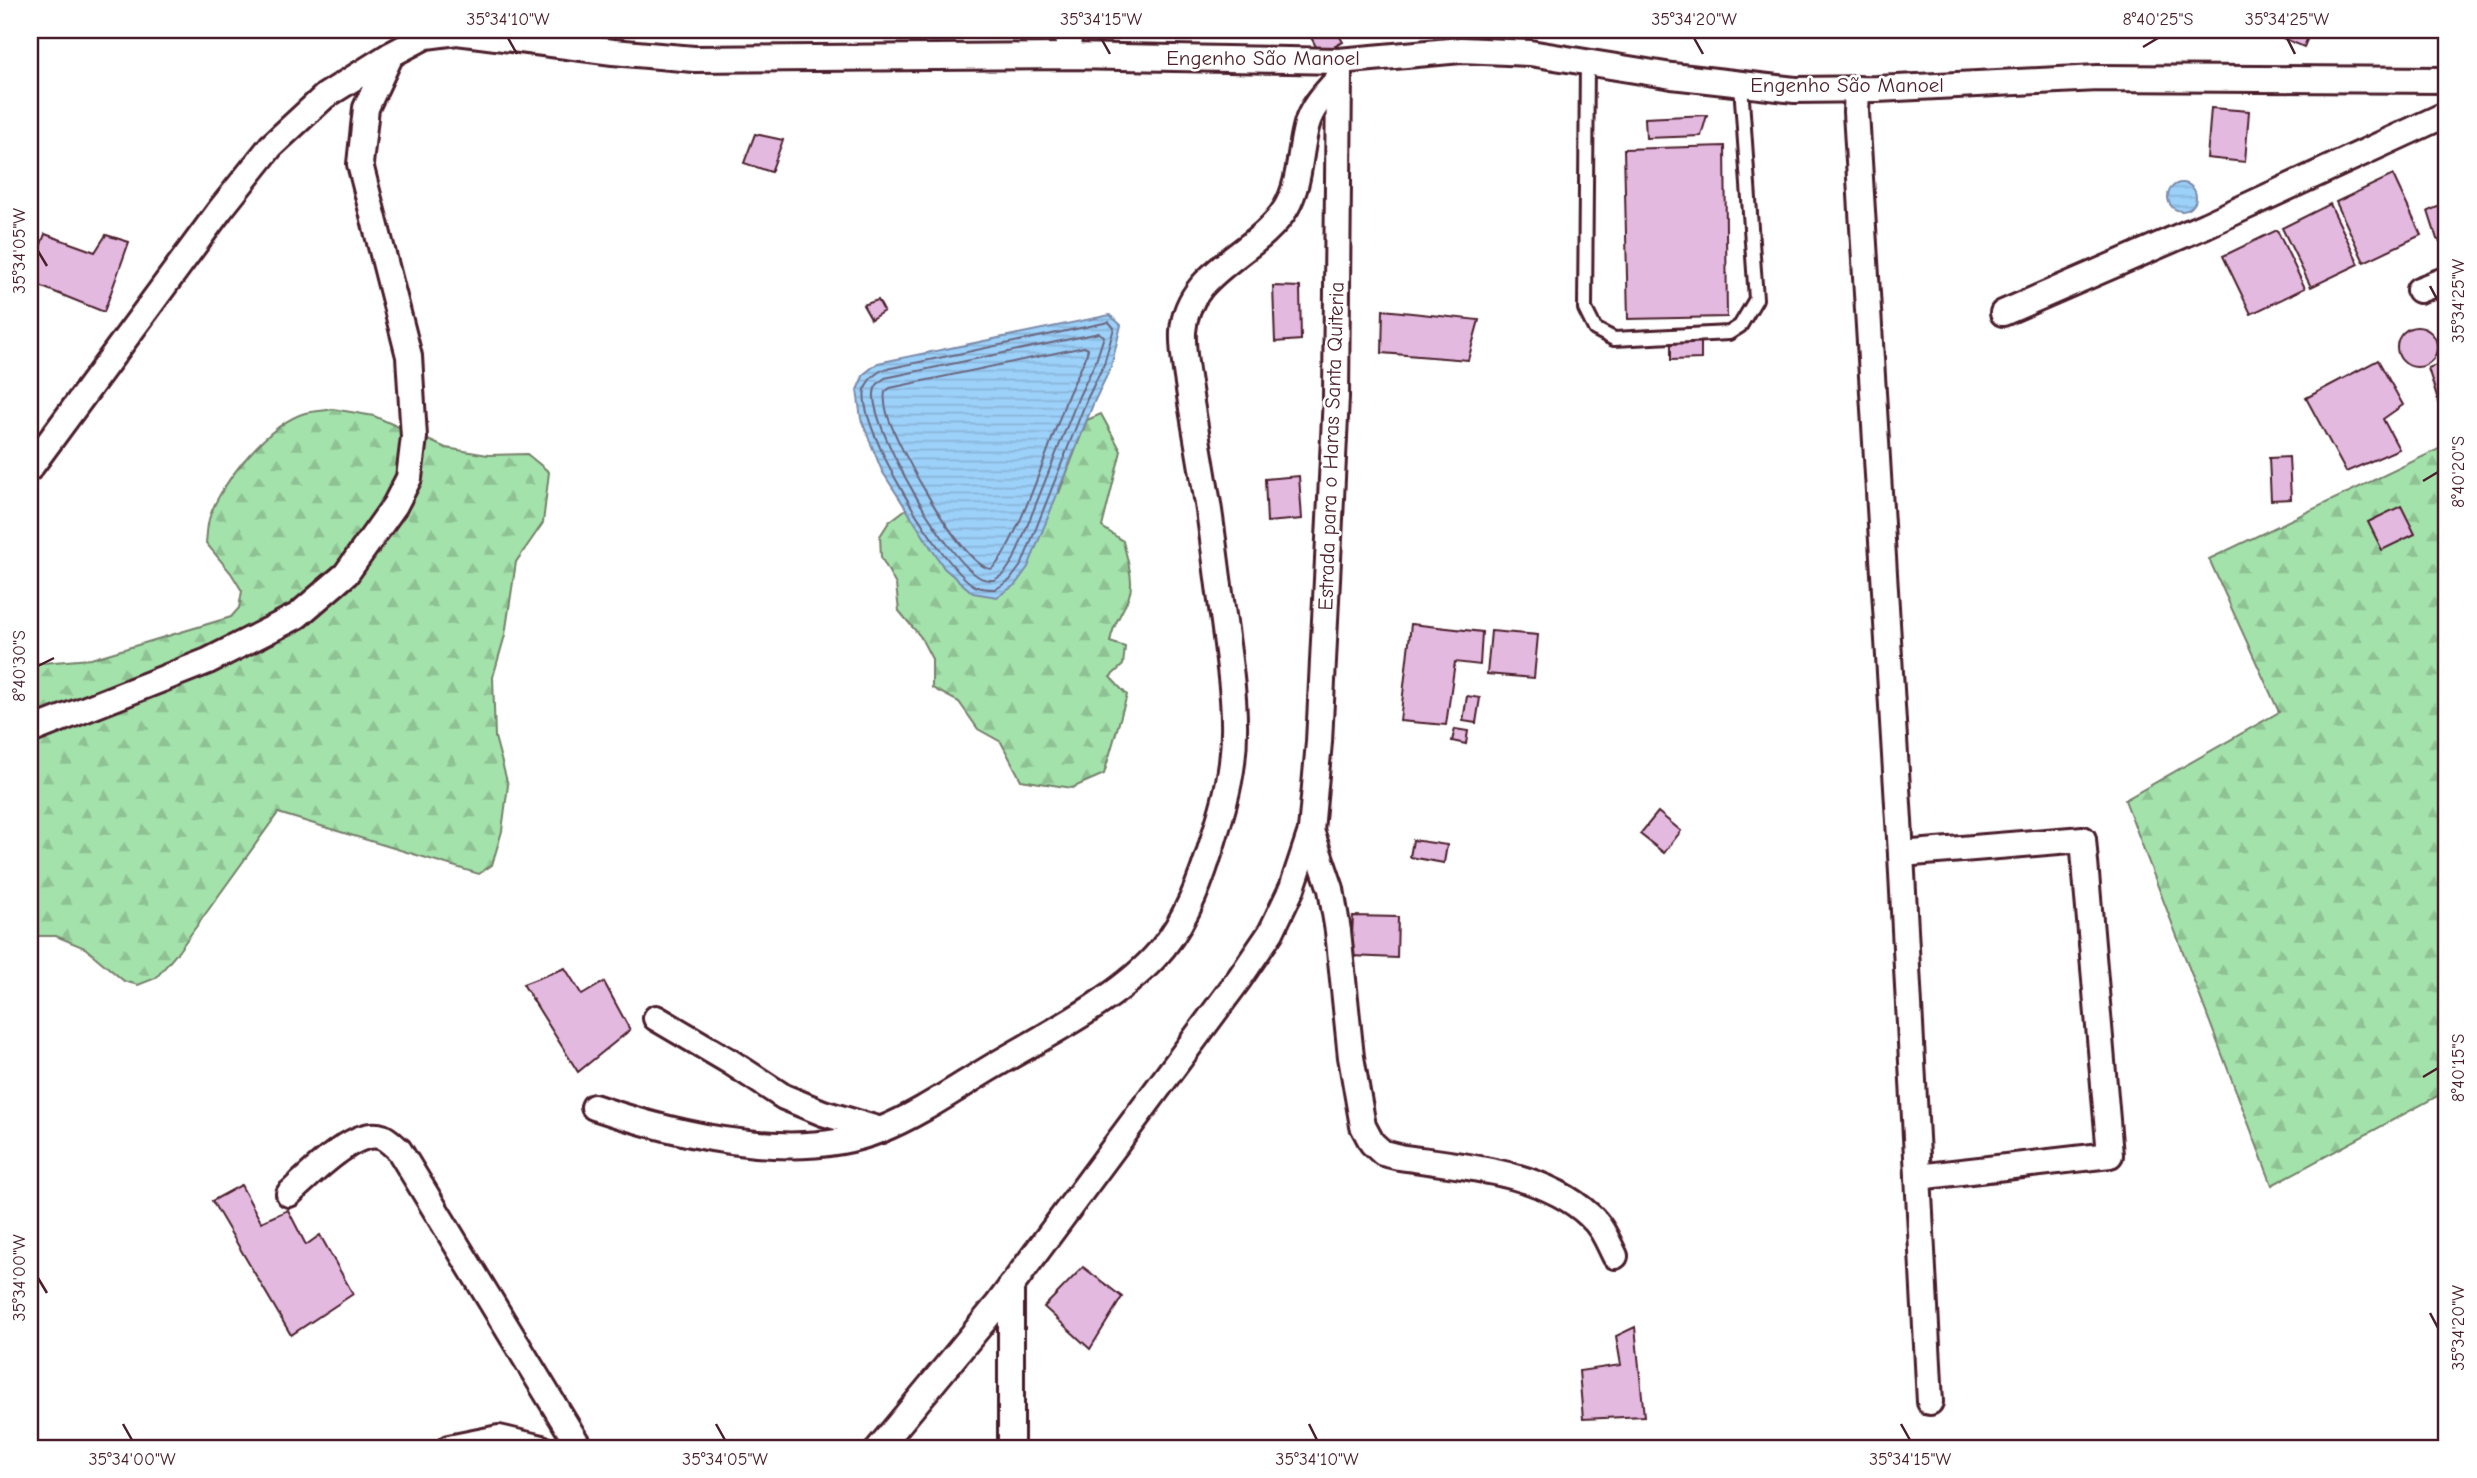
<svg xmlns="http://www.w3.org/2000/svg" width="2477" height="1478" viewBox="0 0 2477 1478" font-family="'Comic Neue',sans-serif">
<style>
.forest{fill:url(#forest-firs);stroke:#76806b;stroke-width:2}
.water{fill:url(#water-rules);stroke:#7b8aa7;stroke-width:2}
.lines{fill:none;stroke-linecap:round;stroke-linejoin:round}
.shore{stroke:#6b667e;stroke-width:2}
.building{fill:#e3b9e0;stroke:#4a1f2b;stroke-width:2}
.service-casing{stroke:#4a1f2b;stroke-width:18}
.minor-casing{stroke:#4a1f2b;stroke-width:30}
.service{stroke:#fff;stroke-width:12}
.minor{stroke:#fff;stroke-width:24}
.ticks{fill:none;stroke:#4a1f2b;stroke-width:2.5}
.labels{text-anchor:middle;stroke-width:5;stroke-linejoin:round;paint-order:stroke}
.street-label{font-size:21px;fill:#4a1f2b;stroke:#fff}
.neatline{fill:none;stroke:#4a1f2b;stroke-width:2.5}
.ticks-label{font-size:18px;text-anchor:middle;fill:#4a1f2b}
</style>
<defs>
<pattern id="forest-firs" width="22" height="20" patternUnits="userSpaceOnUse" patternTransform="scale(1.75)"><rect width="22" height="20" fill="#a3e2ab"/><path d="M5 1l3.5 6h-7zM16 11l3.5 6h-7z" fill="#8ec193"/></pattern>
<pattern id="water-rules" width="6" height="5" patternUnits="userSpaceOnUse" patternTransform="scale(1.75)"><rect width="6" height="5" fill="#9cd1fa"/><path d="M0 2.5h6" fill="none" stroke="#88b3d6"/></pattern>
</defs>
<rect width="100%" height="100%" fill="#fff"/>
<filter id="ink" filterUnits="userSpaceOnUse"><feTurbulence type="fractalNoise" baseFrequency=".0143" numOctaves="2"/><feDisplacementMap in="SourceGraphic" scale="14" xChannelSelector="R" yChannelSelector="G"/><feConvolveMatrix kernelMatrix="1 2 1 2 8 2 1 2 1" color-interpolation-filters="sRGB"/></filter>
<g filter="url(#ink)">
<!-- forest -->
<g class="forest">
<path d="M333,409L374,416L446,448L488,455L527,454L549,472L543,523L516,562L505,635L493,677L495,737L508,785L502,831L492,865L479,874L278,813L178,952L156,978L138,985L124,981L85,948L56,936H30V664L91,659L231,617L239,608L242,591L231,573L206,543C207,534 207,524 210,516C221,482 270,423 305,413C314,411 324,411 333,409Z"/>
<path d="M1101,414L1121,451L1102,527L1123,541C1126,556 1135,581 1129,596C1123,613 1113,622 1110,642L1125,647L1123,665L1110,677L1127,695L1104,774L1072,788L1021,780L1001,742L978,729L959,702L932,688V659L920,636L899,611L896,585L881,557L880,536L889,522L906,509L918,494L1059,493L1087,420Z"/>
<polygon points="2447,445 2447,1091 2272,1185 2125,800 2279,712 2209,559"/>
</g>
<!-- water -->
<g class="water">
<circle cx="2182" cy="197" r="14"/>
<polygon points="1110,315 1121,325 1111,367 1094,402 1028,567 1015,585 997,597 973,593 944,568 882,471 861,419 857,390 864,374 878,363"/>
</g>
<g class="lines">
<!-- shore -->
<g class="shore">
<path d="M1109,322L1114,328L1104,364L1087,399L1022,564L1010,580L996,589C990,589 981,589 975,586C942,568 857,427 865,390C867,380 874,375 882,370Z"/>
<path d="M1099,333L1104,336L1096,361L1079,396L1014,559L1004,574L994,580C990,580 983,580 979,577C947,559 872,431 874,394C874,386 879,382 885,378Z"/>
<path d="M1084,347L1088,349C1084,366 1073,382 1067,398C1055,429 1013,556 991,569C962,566 895,443 887,413C885,406 884,398 885,392L890,388Z"/>
</g>
</g>
<!-- building -->
<g class="building">
<polygon points="1193,30 1231,30 1230,38 1192,34"/>
<polygon points="1307,30 1336,30 1343,42 1320,54"/>
<polygon points="2264,30 2311,30 2304,47"/>
<polygon points="2211,108 2249,111 2245,162 2207,158"/>
<polygon points="1707,115 1701,136 1646,138 1645,118"/>
<polygon points="755,134 783,140 771,172 744,163"/>
<polygon points="1725,146 1727,317 1628,319 1624,149"/>
<polygon points="2393,175 2421,235 2364,262 2336,202"/>
<polygon points="2447,203 2447,246 2437,239 2428,211"/>
<polygon points="2330,204 2359,264 2311,287 2282,228"/>
<polygon points="2277,230 2305,288 2251,314 2223,256"/>
<polygon points="45,234 95,252 106,235 129,242 104,312 30,282 30,273"/>
<polygon points="1273,286 1300,287 1301,340 1275,342"/>
<polygon points="878,300 884,311 871,319 863,305"/>
<polygon points="1383,310 1479,320 1468,360 1382,353"/>
<circle cx="2417" cy="347" r="20"/>
<polygon points="1671,342 1701,342 1701,359 1671,360"/>
<polygon points="2378,360 2403,405 2383,419 2399,449 2346,472 2306,398"/>
<polygon points="2447,361 2447,400 2439,403 2428,368"/>
<polygon points="2289,457 2291,499 2271,500 2269,458"/>
<polygon points="1299,476 1302,519 1267,522 1265,479"/>
<polygon points="2401,506 2415,534 2382,550 2368,522"/>
<polygon points="1411,624 1482,632 1480,665 1455,662 1446,725 1400,721"/>
<polygon points="1491,631 1538,635 1534,678 1487,674"/>
<polygon points="1467,696 1480,698 1476,723 1463,721"/>
<polygon points="1455,729 1468,731 1466,744 1452,741"/>
<polygon points="1658,812 1681,831 1664,853 1640,834"/>
<polygon points="1413,840 1447,845 1444,863 1410,857"/>
<polygon points="1353,916 1398,917 1397,958 1351,956"/>
<polygon points="565,968 582,995 604,982 630,1030 578,1072 523,984"/>
<polygon points="241,1185 261,1222 288,1210 306,1245 320,1235 353,1294 291,1335 212,1201"/>
<polygon points="1083,1267 1122,1297 1090,1349 1044,1307"/>
<polygon points="1635,1327 1644,1416 1583,1419 1579,1371 1621,1365 1616,1336"/>
</g>
<g class="lines">
<defs>
<polyline id="service" points="1587,62 1585,309 1595,329 1614,339 1729,333 1740,326 1756,299 1741,85"/>
<g id="minor">
<polyline points="1068,56 1069,30"/>
<polyline points="1857,89 1856,112 1901,854 1930,1402"/>
<polyline points="2419,290 2447,279"/>
<polyline points="2003,313 2206,225 2447,114"/>
<polyline points="30,468 220,210 271,146 325,96 392,54 426,36 457,32 613,52 694,59 1068,56 1339,61 1461,50 1530,53 1672,76 1795,90 1877,89 2098,78 2447,80"/>
<polyline points="30,731 208,661 297,616 346,574 395,505 409,478 414,437 409,356 360,164 366,108 391,55"/>
<path d="M1311,831L1331,889L1338,931L1351,1057L1363,1126L1372,1143L1383,1153L1399,1157C1460,1166 1542,1171 1589,1215C1602,1226 1608,1242 1615,1256"/>
<polyline points="1901,854 2083,839 2110,1155 1918,1177"/>
<polyline points="656,1018 729,1061 784,1097 823,1113 881,1130"/>
<path d="M594,1107C677,1135 796,1164 880,1130C918,1115 955,1089 990,1068C1042,1037 1113,1002 1154,958C1181,930 1197,892 1209,854C1218,824 1228,795 1232,763C1238,716 1230,668 1224,622C1218,582 1214,543 1208,504C1202,470 1197,437 1191,403C1188,380 1182,355 1183,332C1186,271 1258,254 1286,208C1301,182 1299,152 1307,124C1312,106 1326,93 1338,79"/>
<path d="M289,1194C308,1177 355,1127 382,1137C388,1139 394,1146 399,1150L580,1448"/>
<polyline points="449,1448 499,1438 542,1448"/>
<polyline points="879,1448 998,1304 1239,979 1271,932 1292,888 1311,831 1319,742 1336,397 1339,74"/>
<polyline points="1011,1448 1011,1286"/>
</g>
</defs>
<!-- service casing -->
<use href="#service" class="service-casing"/>
<!-- minor casing -->
<use href="#minor" class="minor-casing"/>
<!-- service -->
<use href="#service" class="service"/>
<!-- minor -->
<use href="#minor" class="minor"/>
</g>
</g>
<!-- ticks -->
<path class="ticks" d="M508,38L517,54M1101,38L1110,54M1694,38L1703,54M2287,38L2295,54M2143,47L2158,38M38,251L47,266M2430,286L2438,301M2423,481L2438,472M38,666L54,658M2423,1077L2438,1068M38,1278L47,1293M2430,1313L2438,1328M123,1424L132,1440M716,1424L725,1440M1309,1424L1317,1440M1901,1424L1910,1440"/>
<g class="labels">
<!-- street labels -->
<g class="street-label">
<text x="1263" y="65">Engenho São Manoel</text>
<text x="1847" y="92">Engenho São Manoel</text>
<text transform="translate(1331 446) rotate(-88)" y="7">Estrada para o Haras Santa Quiteria</text>
</g>
</g>
<!-- margin -->
<rect width="2477" height="1478" fill="none" stroke="#fff" stroke-width="77"/>
<rect x="38" y="38" width="2400" height="1402" class="neatline"/>
<g class="ticks-label">
<text x="508" y="25">35°34'10"W</text>
<text x="1101" y="25">35°34'15"W</text>
<text x="1694" y="25">35°34'20"W</text>
<text x="2158" y="25">8°40'25"S</text>
<text x="2287" y="25">35°34'25"W</text>
<text transform="translate(19 251) rotate(-90)" y="6">35°34'05"W</text>
<text transform="translate(2458 301) rotate(-90)" y="6">35°34'25"W</text>
<text transform="translate(2458 472) rotate(-90)" y="6">8°40'20"S</text>
<text transform="translate(19 666) rotate(-90)" y="6">8°40'30"S</text>
<text transform="translate(2458 1068) rotate(-90)" y="6">8°40'15"S</text>
<text transform="translate(19 1278) rotate(-90)" y="6">35°34'00"W</text>
<text transform="translate(2458 1328) rotate(-90)" y="6">35°34'20"W</text>
<text x="132" y="1465">35°34'00"W</text>
<text x="725" y="1465">35°34'05"W</text>
<text x="1317" y="1465">35°34'10"W</text>
<text x="1910" y="1465">35°34'15"W</text>
</g>
</svg>
